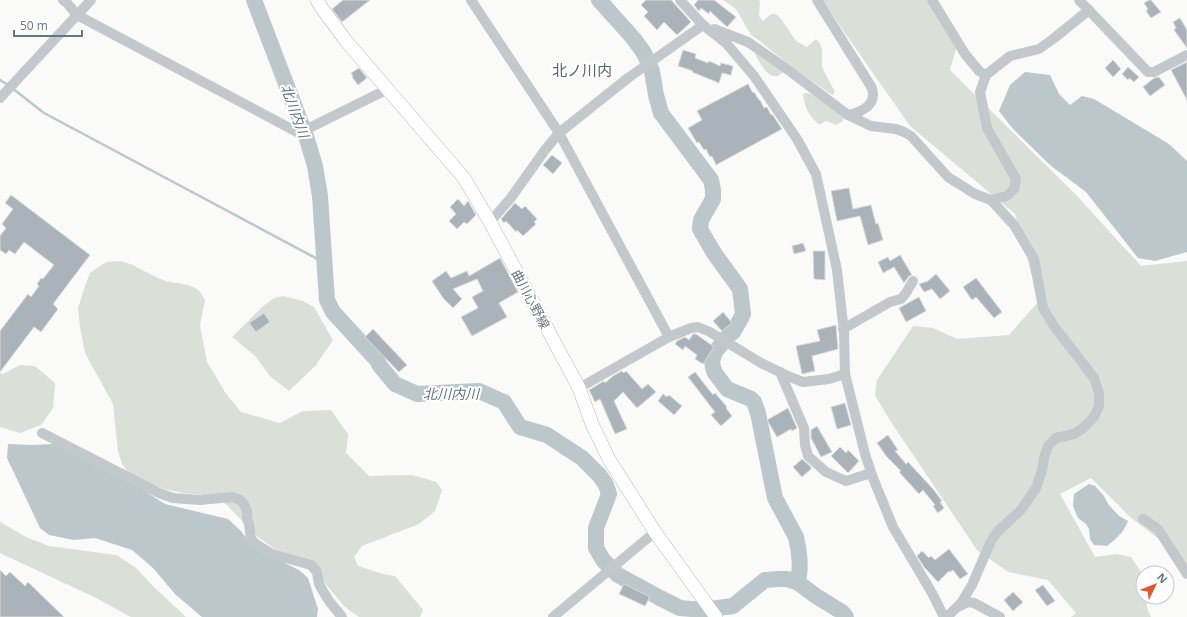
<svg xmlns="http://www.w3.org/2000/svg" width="1187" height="617" viewBox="0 0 1187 617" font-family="'Open Sans','Noto Sans JP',sans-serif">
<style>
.green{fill:#dadfd7}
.water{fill:#bbc7cb}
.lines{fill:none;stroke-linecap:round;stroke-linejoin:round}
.stream{stroke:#bbc7cb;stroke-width:2.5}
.river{stroke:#bbc7cb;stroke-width:16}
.building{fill:#aab3b9;stroke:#dcdcda}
.major-casing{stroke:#b5babe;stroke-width:14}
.minor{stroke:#c3c8cc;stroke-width:10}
.major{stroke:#fff;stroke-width:13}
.labels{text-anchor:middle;stroke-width:4;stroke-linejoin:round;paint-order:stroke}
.street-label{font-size:13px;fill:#657683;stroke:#fff}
.water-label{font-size:14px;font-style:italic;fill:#60757c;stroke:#fff}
.quarter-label{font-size:15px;fill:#57646e;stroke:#fff}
</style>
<rect width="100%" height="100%" fill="#fafaf8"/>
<!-- green -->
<g class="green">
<path d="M723,0H759L760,3L759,16L763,21L771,14H776L782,20L796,41L807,47L816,39C825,47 821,56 822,66C823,71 832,86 835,92L833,95L829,93L784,61L760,41L751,35L736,9Z"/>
<polygon points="820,0 927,0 931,3 957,45 950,70 1078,197 1141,266 1187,261 1187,566 1180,555 1130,517 1091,478 1060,494 1095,557 1116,554 1131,557 1143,575 1143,597 1147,597 1147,608 1151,617 1071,617 1076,613 1048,580 1008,572 977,550 889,419 875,395 877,380 913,326 933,328 957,339 1009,335 1039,301 1015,214 910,126 831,13"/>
<path d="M759,45L783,72C782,73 778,76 777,76C768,79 758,60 755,54Z"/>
<path d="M807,93L814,95L844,117L843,121L836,125L826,121L819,125C809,114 805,110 803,94Z"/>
<path d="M121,261C137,265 150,276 166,281C177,284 189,283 198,290C201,292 203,297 205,300L200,325L207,362L225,392L241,412L280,423L303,411L331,410L348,434L346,453L369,476L412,475L436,482L442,490L435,511L419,524L362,546L354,557L358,566L383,574L395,576L423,610L420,617H359L345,607L312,568L276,550L258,537L223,501L205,495L183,493L164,489L130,475L122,464L118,451L113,404L85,353L80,327L78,308L86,283L90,273L106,262Z"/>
<polygon points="283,296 303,301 314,307 333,340 316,365 289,391 270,376 255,356 232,337 262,307 274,298"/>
<polygon points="20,365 35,366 55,383 53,408 41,425 20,433 0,427 0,373 3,374"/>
<polygon points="0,522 26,537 49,546 116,555 135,567 154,587 186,617 131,617 96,598 0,553"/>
</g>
<!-- water -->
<g class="water">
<polygon points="1025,72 1050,75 1059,94 1070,105 1082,96 1094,99 1169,144 1187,161 1187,252 1155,261 1138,258 1086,192 1050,165 1013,129 999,111 1010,85"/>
<polygon points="8,444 32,445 54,444 121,476 165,504 228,519 241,531 253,547 299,570 308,578 318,609 317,617 202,617 175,594 153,568 132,550 95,538 74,540 49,535 40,528 7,458"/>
<path d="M1089,484L1095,486L1104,496L1108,504L1119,516L1128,521C1124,532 1116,539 1107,546L1094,545L1090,539L1089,529L1086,524L1078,518L1073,506L1074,494Z"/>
</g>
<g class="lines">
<!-- stream -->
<g class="stream">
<polyline points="0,80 8,85"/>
<polyline points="12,88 44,113 325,263"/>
</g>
<!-- river -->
<g class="river">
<polyline points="254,0 306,136 315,166 320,196 327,300 333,312 377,360 380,366 395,384 417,394 479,391 504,402 520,427 547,435 582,458 600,476 606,485 609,494 596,528 596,548 603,560 618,575 660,598 680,608 703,610 733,606 765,580 779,579 787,579 797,582 816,596 842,612 846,617"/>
<path d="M599,0L634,39L644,53L652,71L656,95L661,113L711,180L713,190V199L701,220L700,229L714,253L740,289L743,314L740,320L733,332L729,335L715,352L712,361L713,368L715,373L727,389L751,399L754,402L758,413L775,498L796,537C799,549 802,571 797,582"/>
</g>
</g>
<!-- building -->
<g class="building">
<polygon points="343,0 370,0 342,22 332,9"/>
<polygon points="646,0 671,0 691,22 677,35 664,22 657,30 644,16 648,12 641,5"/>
<polygon points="698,0 714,0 736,17 727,27 710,11 709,14 701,8 699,11 694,5"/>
<polygon points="1149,0 1151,0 1161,12 1151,18 1146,11 1148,9 1144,3"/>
<polygon points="1180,18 1187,30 1187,48 1174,30 1176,28 1173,22"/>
<polygon points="683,50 696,54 695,58 708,63 709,61 720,66 721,63 733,66 731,75 722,73 719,83 692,72 693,71 678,66"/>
<polygon points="1113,60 1121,69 1113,77 1105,68"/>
<polygon points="1187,62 1187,100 1171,70"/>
<polygon points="1128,67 1139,77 1134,82 1129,78 1128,80 1122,74"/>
<polygon points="359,68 367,78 358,85 352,77 353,76 351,73"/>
<polygon points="1159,77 1165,85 1150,96 1143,87 1154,78"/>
<polygon points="748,84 753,93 754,92 759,100 760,100 764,108 767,107 771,115 772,114 782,129 716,165 712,156 710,157 706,149 704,150 699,142 697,143 688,128 702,120 697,111"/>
<polygon points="552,155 562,163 553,174 543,165"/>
<polygon points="849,188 853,209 871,205 876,224 878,223 883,240 868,245 860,216 837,221 831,191"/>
<polygon points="11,195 90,255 53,304 58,309 41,332 34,327 0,372 0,331 28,294 31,297 39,286 37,284 41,278 43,279 54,265 24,242 15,254 9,250 6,254 0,250 0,236 6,228 2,224 13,209 5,203"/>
<polygon points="458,199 464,206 468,201 476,215 467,224 464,222 457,229 449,221 456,214 450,207"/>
<polygon points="515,203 522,209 525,206 537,219 534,222 536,224 523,236 517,230 516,232 506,221 504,223 501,219"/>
<polygon points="803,243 806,251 794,254 792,246"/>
<polygon points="813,251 825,251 825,280 814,279"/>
<polygon points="900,255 912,275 909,276 904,283 894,267 883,273 878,262 888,257 890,261"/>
<polygon points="500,258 518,292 499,303 507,317 472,336 461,317 478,308 472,297 483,291 477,279 453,289 462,299 453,308 443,298 432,281 446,271 451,278 467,271 469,276"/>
<polygon points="936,274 950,291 940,299 932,289 924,292 919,284 928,281"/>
<polygon points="976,278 1002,312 994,318 976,297 972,300 963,287"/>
<polygon points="919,297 926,311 906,322 899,308"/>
<polygon points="723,312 732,323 722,331 713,321"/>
<polygon points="264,313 270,322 256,332 249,323"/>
<polygon points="836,325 838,349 812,356 815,371 802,374 796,346 820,341 817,330"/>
<polygon points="373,329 407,365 399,372 365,337"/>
<polygon points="693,334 696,334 714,347 703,364 695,359 697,355 685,346 683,350 675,344 677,341 685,337 689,340"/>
<polygon points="622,371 624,373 626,371 642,389 648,384 656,392 637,408 623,392 614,401 627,429 615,434 600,399 595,402 589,390 604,381 605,383 613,376"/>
<polygon points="695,372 713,395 715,393 727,407 726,408 732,416 721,426 711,415 715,412 688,377"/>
<polygon points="663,394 667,397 669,395 682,406 674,415 658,401"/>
<polygon points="845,403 851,425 837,429 831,407"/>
<polygon points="788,408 797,428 792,431 791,429 777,437 767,420"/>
<polygon points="817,426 832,452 821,457 811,438 811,430"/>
<polygon points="888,435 898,450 895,451 906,464 908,462 933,489 942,501 940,502 944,508 938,513 933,506 935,505 923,490 919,494 899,472 901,471 887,457 877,443"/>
<polygon points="840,447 846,453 848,450 859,461 848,473 831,456"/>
<polygon points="802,459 811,467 811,469 802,477 793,467"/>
<polygon points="949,549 968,574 960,579 953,570 950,572 949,571 938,582 924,567 917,556 922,551 929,558 931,556 935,560"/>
<polygon points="0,570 6,576 10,572 25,586 28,582 64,617 0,617"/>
<polygon points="624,584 650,597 645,606 619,594"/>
<polygon points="1043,585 1055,601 1047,606 1035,590"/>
<polygon points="1013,592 1023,602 1013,611 1004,600"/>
</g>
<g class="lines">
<defs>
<polyline id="major" points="317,0 321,7 346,41 464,178 490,222 579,388 592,424 610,461 655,532 716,617"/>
</defs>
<!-- major casing -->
<use href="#major" class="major-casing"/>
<!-- minor -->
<g class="minor">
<polyline points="63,0 67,3 77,15 299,133 388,89"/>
<polyline points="471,0 559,133 669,337"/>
<polyline points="680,0 703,25 726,43 754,76 797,139 816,174 837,270 844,332 845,374 865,454 873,478 893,527 932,593 944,617"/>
<path d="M817,0L872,88C877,105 862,112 848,115"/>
<polyline points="932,0 965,54 979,71 986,75"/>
<polyline points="1079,0 1148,72 1154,72 1187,55"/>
<polyline points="714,29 748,42 791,72 848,115 871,126 896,129 904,132 911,136 948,177 975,194 991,200 1007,196 1014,189 1016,179 987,128 980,92 986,75 1010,56 1039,49 1053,39 1089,10"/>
<polyline points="0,98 91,0"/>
<polyline points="490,222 510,199 545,150 559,133 628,78 703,25"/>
<polyline points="843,329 890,302 901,299 906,293 913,281"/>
<polyline points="780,372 804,428 805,445 808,456 826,472 846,481 871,473"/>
<polyline points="579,388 669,337 691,328 698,327 710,332 761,363 790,377 803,382 829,379 845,374"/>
<polyline points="42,433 159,493 173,498 200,500 232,497 240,500 244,504 247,511 247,519 249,524 251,539 256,544 272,554 311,565 317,572 319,584 323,591 329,601 342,617"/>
<polyline points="1143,519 1158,529 1187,574"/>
<polyline points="958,607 968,602 974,603 1000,617"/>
<polyline points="553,617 655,532"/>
<polyline points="947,617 961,603 972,585 991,541 997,532 1021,510 1036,488 1042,471 1044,458 1048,446 1056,438 1074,434 1082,429 1094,417 1099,406 1099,393 1094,378 1054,326 1043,308 1034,259 1014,225 991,200"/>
</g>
<!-- major -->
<use href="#major" class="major"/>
</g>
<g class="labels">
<!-- street labels -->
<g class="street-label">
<text transform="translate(531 299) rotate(62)" y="5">曲川心野線</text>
</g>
<!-- water labels -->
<g class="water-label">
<text transform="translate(295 111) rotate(70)" y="5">北川内川</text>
<text x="451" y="399">北川内川</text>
</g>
<!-- quarter labels -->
<g class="quarter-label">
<text x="582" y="76">北ノ川内</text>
</g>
</g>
<!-- north arrow -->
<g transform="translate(1155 585) rotate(47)"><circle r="19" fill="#ffffff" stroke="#c1c8cd"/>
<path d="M0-3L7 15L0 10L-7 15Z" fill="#e4572e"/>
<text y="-6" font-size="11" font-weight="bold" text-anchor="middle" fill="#657683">N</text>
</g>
<!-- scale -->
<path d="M14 30v6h68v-6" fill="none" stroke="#657683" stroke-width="2"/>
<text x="20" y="30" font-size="12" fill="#657683" stroke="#ffffff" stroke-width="3" paint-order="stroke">50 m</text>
</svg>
